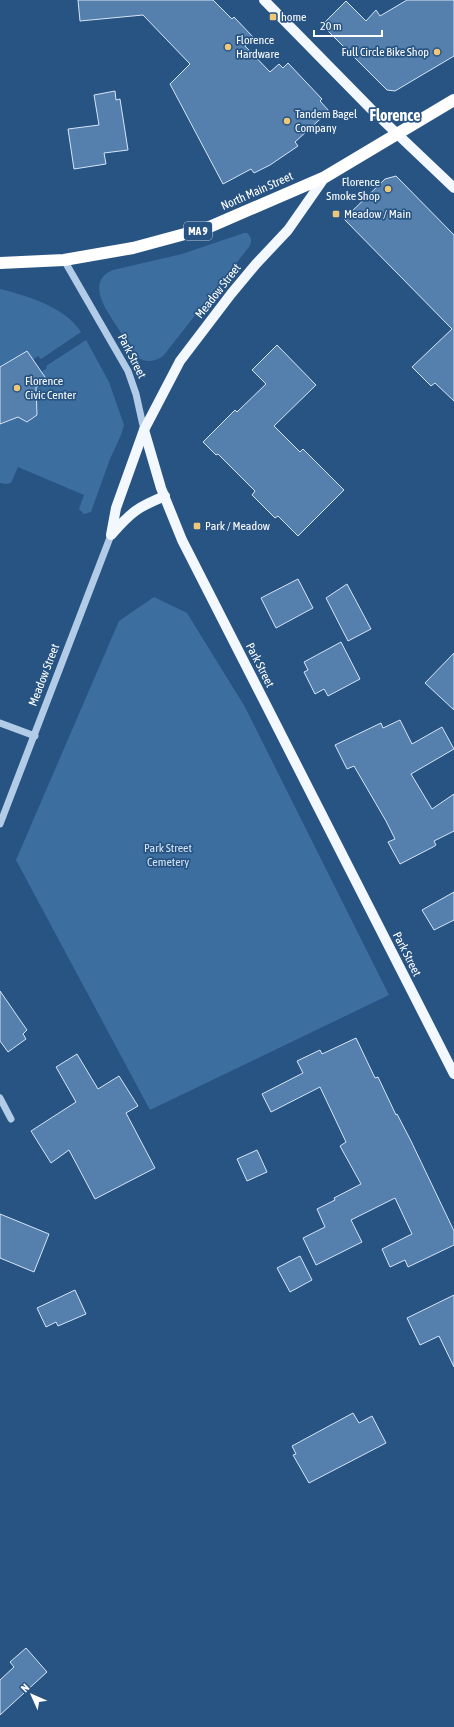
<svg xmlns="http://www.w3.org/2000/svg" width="454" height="1727" viewBox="0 0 454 1727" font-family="'Asap Condensed',sans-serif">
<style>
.green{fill:#3d6ea0}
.building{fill:#5580ad;stroke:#d5e5f6}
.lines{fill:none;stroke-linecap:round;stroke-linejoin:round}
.minor{stroke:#b2cce7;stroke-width:7}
.major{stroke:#f3f8fe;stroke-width:10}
.highway{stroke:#fff;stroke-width:12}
.poi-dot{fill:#eec778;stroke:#285483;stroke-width:1.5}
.labels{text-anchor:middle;stroke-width:3.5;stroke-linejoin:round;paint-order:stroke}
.shield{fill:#285483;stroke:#beccda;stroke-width:1}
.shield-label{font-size:11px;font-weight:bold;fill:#fff}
.poi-label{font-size:12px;fill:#fff;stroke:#285483;text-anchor:start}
.street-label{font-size:12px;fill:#fff;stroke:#285483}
.park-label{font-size:12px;fill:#d5e5f6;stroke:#285483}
.district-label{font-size:16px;font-weight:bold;fill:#fff;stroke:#285483}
</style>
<rect width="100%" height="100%" fill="#285483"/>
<!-- green -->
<g class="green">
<path d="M244,233H247C252,237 252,242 249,247L163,356C154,362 146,363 137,357C130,348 124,338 118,328C108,312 84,282 113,270L182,254Z"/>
<path d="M0,289C28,296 65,307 81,332L41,359L38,356L33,360L26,351L0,367Z"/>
<polygon points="86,340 109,382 124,425 121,435 110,459 91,512 84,514 79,509 84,495 18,467 11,483 6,484 0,483 0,424 18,417 27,422 37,415 37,404 23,395 46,381 41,372 47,368 46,366"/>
<polygon points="154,597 187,613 245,707 389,995 150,1110 16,860 119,621"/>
</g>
<!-- building -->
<g class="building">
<polygon points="78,0 213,0 232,19 234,17 253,37 245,46 270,72 279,64 283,68 288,63 322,99 320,101 329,111 295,142 298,146 270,165 254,173 251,169 223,184 170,84 190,64 143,15 80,21"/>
<polygon points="407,0 454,0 454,56 395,91 387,90 322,25 346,1 366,21 376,10 380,16"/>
<polygon points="115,91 116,100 120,99 128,150 104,153 106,164 74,169 68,129 99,125 94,95"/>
<polygon points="396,176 454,235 454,401 435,383 431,386 412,367 452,329 344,219 385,179"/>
<polygon points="277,345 316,385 274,426 300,452 303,449 344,490 298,536 278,516 275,518 252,495 255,491 218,454 216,455 203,442 235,410 237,412 266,384 252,370"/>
<polygon points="27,351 47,380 36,387 37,415 27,422 18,417 0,424 0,367"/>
<polygon points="298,579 313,608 276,628 261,598"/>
<polygon points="347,584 371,629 348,641 326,598"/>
<polygon points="341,642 360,679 328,696 324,689 315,694 304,672 308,670 304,662"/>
<polygon points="454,653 454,710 425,683"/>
<polygon points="400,720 412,744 442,727 454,749 411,774 432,809 454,794 454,831 434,841 436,845 433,847 400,864 388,842 395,839 386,821 354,766 347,769 335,745 381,723 383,728"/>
<polygon points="454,892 454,920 434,930 422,910"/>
<polygon points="0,991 27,1030 23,1034 26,1039 8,1052 0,1041"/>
<polygon points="356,1038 375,1078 378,1077 396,1115 397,1114 411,1141 454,1231 454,1245 408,1267 405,1260 390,1267 382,1249 412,1234 395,1198 351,1220 362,1242 316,1265 303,1238 325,1227 317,1209 335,1200 334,1198 361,1184 340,1146 346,1142 320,1087 271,1112 262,1094 303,1073 297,1061 320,1050 322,1054"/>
<polygon points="77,1054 98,1089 119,1076 138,1106 126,1113 155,1168 95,1199 69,1150 51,1163 31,1131 76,1102 56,1067"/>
<polygon points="257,1150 267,1172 247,1181 237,1159"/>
<polygon points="0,1214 49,1234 34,1272 0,1258"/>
<polygon points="300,1256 312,1280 290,1292 277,1268"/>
<polygon points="75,1290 86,1314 58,1326 56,1322 46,1327 37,1308"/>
<polygon points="454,1295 454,1367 439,1336 420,1345 407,1318"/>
<polygon points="353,1413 359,1423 372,1416 386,1443 309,1483 293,1455 296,1454 292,1446"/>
<polygon points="26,1648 47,1672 0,1715 0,1680 14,1667 10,1662"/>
</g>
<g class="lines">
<!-- minor -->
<g class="minor">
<polyline points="64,260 128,371 136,394 144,430"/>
<polyline points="0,723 35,736"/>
<polyline points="0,824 111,535"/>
<polyline points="0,1098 11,1119"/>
</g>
<!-- major -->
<g class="major">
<polyline points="264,0 371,109 454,188"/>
<polyline points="144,430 161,488 182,540 454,1074"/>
<path d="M112,534C131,512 138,507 165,496"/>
<polyline points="111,535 116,508 144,430 180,361 231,294 256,264 288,230 325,177"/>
</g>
<!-- highway -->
<polyline class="highway" points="0,263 64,260 133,248 207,228 325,177 454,100"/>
</g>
<!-- markers -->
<g class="poi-dot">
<rect x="269" y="13" width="8" height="8" rx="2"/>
<circle cx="228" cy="47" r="4"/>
<circle cx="437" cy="52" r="4"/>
<circle cx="287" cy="121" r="4"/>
<circle cx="388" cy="189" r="4"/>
<rect x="332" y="210" width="8" height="8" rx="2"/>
<circle cx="17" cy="388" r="4"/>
<rect x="193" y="522" width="8" height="8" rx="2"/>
</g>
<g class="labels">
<!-- shield labels -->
<rect class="shield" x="184" y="222" width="28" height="18" rx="3"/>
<g class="shield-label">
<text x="198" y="235">MA 9</text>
</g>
<!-- poi labels -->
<g class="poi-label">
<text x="281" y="21">home</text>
<text x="236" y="44">Florence<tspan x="236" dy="14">Hardware</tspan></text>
<text x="429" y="56" text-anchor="end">Full Circle Bike Shop</text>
<text x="295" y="118">Tandem Bagel<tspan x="295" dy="14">Company</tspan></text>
<text x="380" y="186" text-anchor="end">Florence<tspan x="380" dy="14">Smoke Shop</tspan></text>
<text x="344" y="218">Meadow / Main</text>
<text x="25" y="385">Florence<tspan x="25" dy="14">Civic Center</tspan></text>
<text x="205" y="530">Park / Meadow</text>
</g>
<!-- street labels -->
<g class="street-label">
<text transform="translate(257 191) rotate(-24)" y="4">North Main Street</text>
<text transform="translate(218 291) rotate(-52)" y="4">Meadow Street</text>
<text transform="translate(132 356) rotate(63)" y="4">Park Street</text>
<text transform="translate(260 665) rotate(63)" y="4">Park Street</text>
<text transform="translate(44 675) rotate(-69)" y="4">Meadow Street</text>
<text transform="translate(407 954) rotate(63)" y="4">Park Street</text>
</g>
<!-- park labels -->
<g class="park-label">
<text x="168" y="852">Park Street<tspan x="168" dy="14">Cemetery</tspan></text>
</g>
<!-- district labels -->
<g class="district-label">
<text x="395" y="121">Florence</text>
</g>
</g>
<!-- north arrow -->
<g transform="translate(32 1695) rotate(315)" stroke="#285483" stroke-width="3" paint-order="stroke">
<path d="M0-3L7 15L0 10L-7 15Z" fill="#ffffff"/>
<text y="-6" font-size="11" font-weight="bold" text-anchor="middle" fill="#ffffff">N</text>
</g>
<!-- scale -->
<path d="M314 30v6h68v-6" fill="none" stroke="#ffffff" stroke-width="2"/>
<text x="320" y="30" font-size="12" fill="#ffffff" stroke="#285483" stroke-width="3" paint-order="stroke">20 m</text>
</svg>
